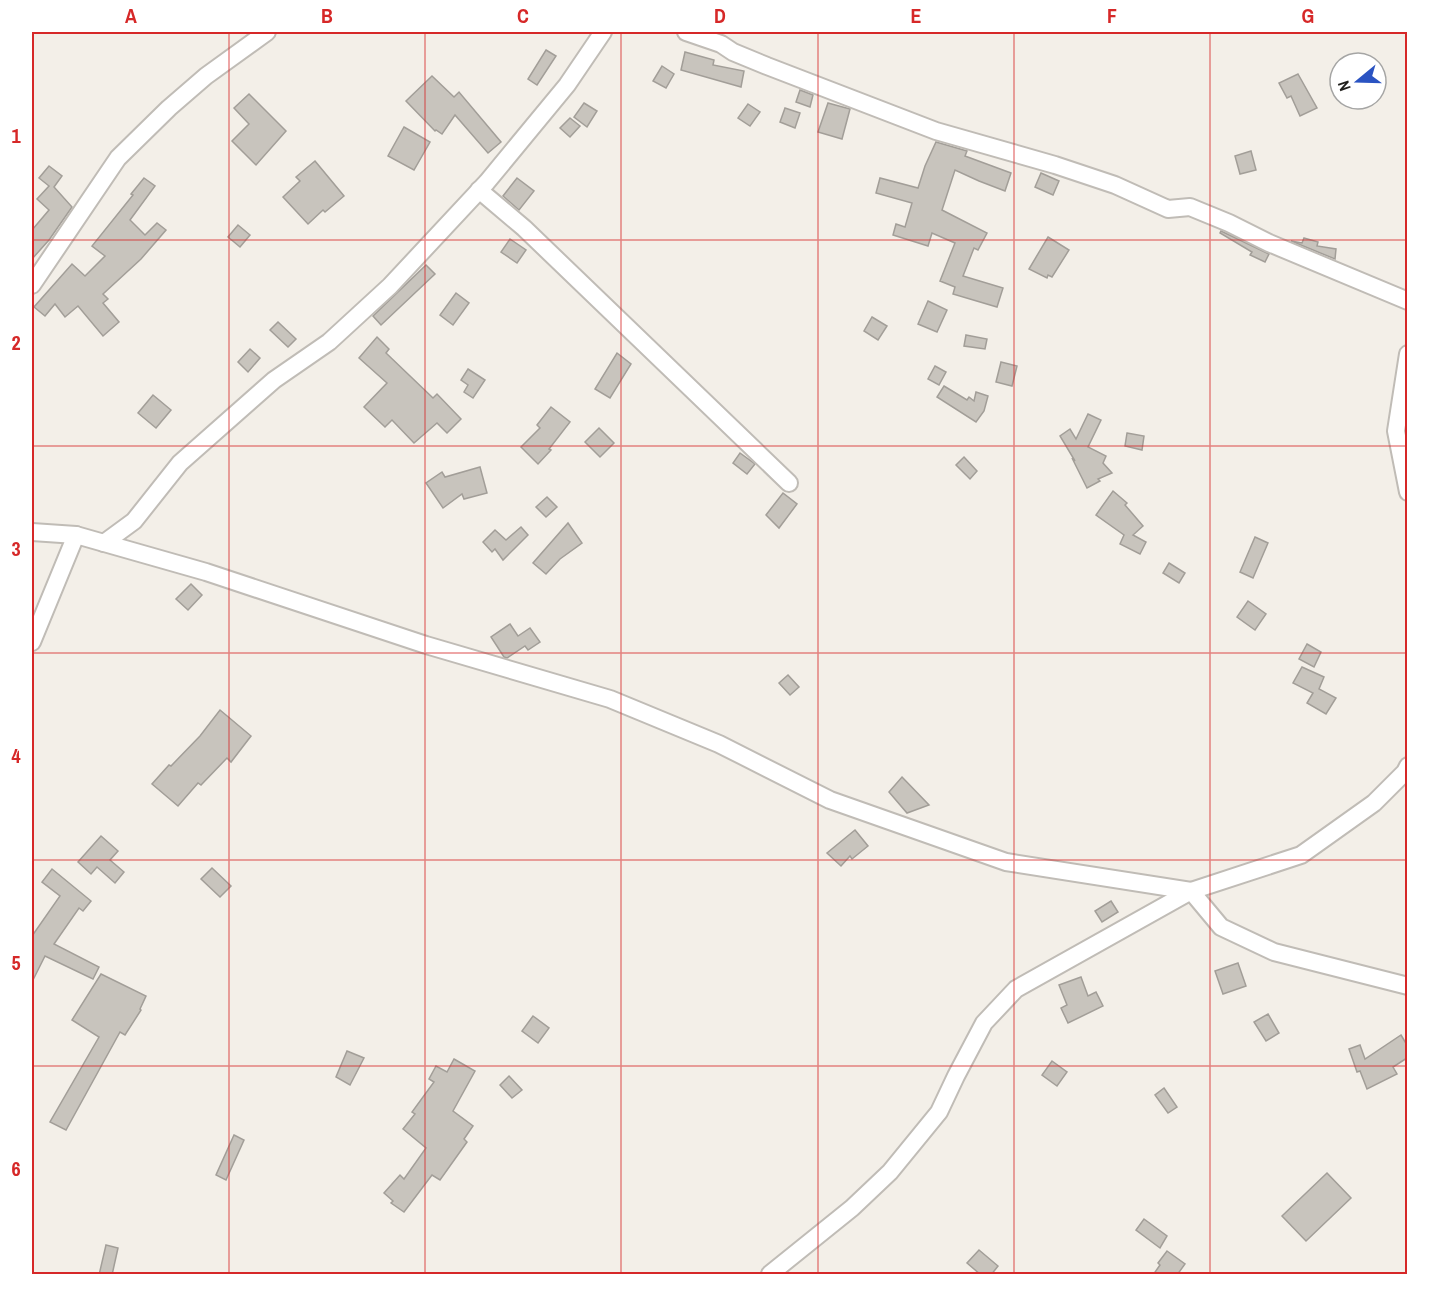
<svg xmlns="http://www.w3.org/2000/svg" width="1439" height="1306" viewBox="0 0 1439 1306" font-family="'Archivo Narrow',sans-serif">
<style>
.building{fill:#c8c4bd;stroke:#a29e98;stroke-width:1.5}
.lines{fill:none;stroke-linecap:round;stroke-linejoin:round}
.minor-casing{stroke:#c0bcb6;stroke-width:20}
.minor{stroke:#fff;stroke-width:16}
.grid{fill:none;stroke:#d62828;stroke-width:1.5;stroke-opacity:0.55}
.neatline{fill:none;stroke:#d62828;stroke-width:2}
.grid-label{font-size:20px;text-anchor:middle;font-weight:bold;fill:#d62828}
</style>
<rect width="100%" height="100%" fill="#f3efe8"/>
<!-- building -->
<g class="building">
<polygon points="546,50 556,56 537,85 528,79"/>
<polygon points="685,52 714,60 713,65 744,71 741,87 681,70"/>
<polygon points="662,66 674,74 666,88 653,81"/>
<polygon points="1298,74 1317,108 1300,116 1291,96 1287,98 1279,83"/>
<polygon points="432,76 454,97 459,92 501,142 488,153 455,115 442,134 436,130 435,131 406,101"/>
<polygon points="800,90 813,95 810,107 796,102"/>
<polygon points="249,94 286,131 256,165 232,141 249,124 234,108"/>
<polygon points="584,103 597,111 587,127 574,117"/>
<polygon points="828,103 850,109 842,139 818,132"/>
<polygon points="748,104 760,112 750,126 738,118"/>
<polygon points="785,108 800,113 795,128 780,122"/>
<polygon points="570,118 580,126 570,137 560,128"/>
<polygon points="404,127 430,142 414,170 388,156"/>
<polygon points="936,142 967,151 965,156 1011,173 1005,191 979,181 955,170 942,210 987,233 978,250 974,248 963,276 1003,288 997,307 953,294 955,287 940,281 955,243 932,233 928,246 893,235 896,224 905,227 912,203 876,193 880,178 918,188 925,166"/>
<polygon points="1251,151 1256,170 1240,174 1235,156"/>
<polygon points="315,161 344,196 325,212 323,210 308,224 283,197 300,181 296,177"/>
<polygon points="49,166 62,176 54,187 72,207 49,240 32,259 32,230 49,210 37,199 49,186 39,178"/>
<polygon points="1041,173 1059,181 1053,195 1035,187"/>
<polygon points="144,178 155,186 130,220 145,235 157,223 166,230 141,259 103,294 108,299 103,303 119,322 103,336 78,306 65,317 55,304 45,316 34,307 72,264 85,276 105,256 92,246 133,195 131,194"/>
<polygon points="517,178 534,191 519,210 503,196"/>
<polygon points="238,225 250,235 240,247 228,237"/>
<polygon points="1221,231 1269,254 1265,262 1250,255 1252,252 1220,233"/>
<polygon points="1048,237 1069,250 1052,277 1048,275 1047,278 1029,269"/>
<polygon points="1304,238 1318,242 1317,246 1336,249 1335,259 1291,241 1302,243"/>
<polygon points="510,239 526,250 517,263 501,252"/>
<polygon points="426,265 435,274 381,325 373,316"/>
<polygon points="456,293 469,303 453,325 440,315"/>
<polygon points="928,301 947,310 937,332 918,324"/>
<polygon points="872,317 887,326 878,340 864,331"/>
<polygon points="278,322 296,339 288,347 270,330"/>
<polygon points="966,335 987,339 985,349 964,346"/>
<polygon points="377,337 389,349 386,353 433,398 437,394 461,419 447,433 437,423 414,443 392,420 385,427 364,407 387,383 359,358"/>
<polygon points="250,349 260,358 248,372 238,362"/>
<polygon points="617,353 631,364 610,398 595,389"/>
<polygon points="1001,362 1017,366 1012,386 996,382"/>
<polygon points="935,366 946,372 939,385 928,379"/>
<polygon points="468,369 485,380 473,398 464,392 468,385 461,380"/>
<polygon points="944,386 967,400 969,397 974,401 976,392 988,396 984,411 976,422 937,397"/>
<polygon points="153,395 171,410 156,428 138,413"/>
<polygon points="551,407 570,422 549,449 551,450 538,464 521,447 540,428 537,425"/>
<polygon points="1088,414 1101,420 1088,447 1106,456 1103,463 1112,473 1098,479 1100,481 1087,488 1072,458 1075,461 1060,436 1070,429 1076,439"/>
<polygon points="599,428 614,443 600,457 585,442"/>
<polygon points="1127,433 1144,436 1142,450 1125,446"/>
<polygon points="740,453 755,464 747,474 733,463"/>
<polygon points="964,457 977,471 970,479 956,465"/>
<polygon points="480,467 487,493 464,499 462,494 443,508 426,483 442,472 445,477"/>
<polygon points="1113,491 1127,503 1125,505 1143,526 1133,535 1146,542 1140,554 1120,544 1124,535 1096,515"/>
<polygon points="783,493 797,504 779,528 766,515"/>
<polygon points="547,497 557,507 546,517 536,507"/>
<polygon points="568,523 582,543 560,559 546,574 533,563"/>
<polygon points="521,527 528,535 503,560 495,549 492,552 483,542 495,530 506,540"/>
<polygon points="1255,537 1268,543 1253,578 1240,572"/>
<polygon points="1169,563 1185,573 1179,583 1163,573"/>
<polygon points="191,584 202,595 188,610 176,599"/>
<polygon points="1248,601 1266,614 1255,630 1237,617"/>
<polygon points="510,624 518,636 530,628 540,642 528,650 525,646 507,658 504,657 491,637"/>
<polygon points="1307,644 1321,652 1314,667 1299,659"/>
<polygon points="1302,667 1324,677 1319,689 1336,698 1326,714 1307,703 1313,693 1293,683"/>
<polygon points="788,675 799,687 790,695 779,683"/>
<polygon points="220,710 251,736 231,762 227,758 201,785 198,783 178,806 152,784 169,765 171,766 200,736"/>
<polygon points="902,777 929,805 907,813 889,792"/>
<polygon points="855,830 868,846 852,859 850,856 841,866 827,853"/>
<polygon points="101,836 118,851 110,860 124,872 115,883 97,867 91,874 78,862"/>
<polygon points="212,868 231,886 220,897 201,879"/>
<polygon points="52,869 91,901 83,911 79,908 54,944 99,967 93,979 45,956 32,982 32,936 60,896 42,882"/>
<polygon points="1111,901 1118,912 1102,922 1095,911"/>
<polygon points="1238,963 1246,986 1223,994 1215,971"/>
<polygon points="101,974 146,996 140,1009 141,1010 125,1035 120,1032 66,1130 50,1122 99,1037 72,1020"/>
<polygon points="1081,977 1088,996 1096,992 1103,1006 1068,1023 1061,1008 1067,1005 1059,985"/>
<polygon points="1268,1014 1279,1033 1266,1041 1254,1022"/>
<polygon points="533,1016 549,1028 538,1043 522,1031"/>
<polygon points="1401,1035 1407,1045 1407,1058 1393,1067 1397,1074 1367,1089 1360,1071 1357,1072 1349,1049 1360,1045 1365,1059"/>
<polygon points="347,1051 364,1058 350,1085 336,1077"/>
<polygon points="454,1059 475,1071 453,1111 473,1126 464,1139 467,1142 440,1180 432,1175 404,1212 391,1203 393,1201 384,1193 400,1175 404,1179 426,1148 403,1129 415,1114 412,1112 434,1082 429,1079 436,1066 447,1072"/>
<polygon points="1052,1061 1067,1072 1057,1086 1042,1075"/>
<polygon points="509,1076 522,1090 512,1098 500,1085"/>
<polygon points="1164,1088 1177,1107 1168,1113 1155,1095"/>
<polygon points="234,1135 244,1140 226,1180 216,1175"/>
<polygon points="1327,1173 1351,1198 1306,1241 1282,1216"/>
<polygon points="1144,1219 1167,1236 1160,1248 1136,1230"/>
<polygon points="106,1245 118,1248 112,1275 99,1275"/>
<polygon points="979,1250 998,1266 991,1275 981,1275 967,1263"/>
<polygon points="1167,1251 1185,1264 1177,1275 1153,1275 1160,1265 1158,1263"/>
</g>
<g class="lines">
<defs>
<g id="minor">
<polyline points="686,32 721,44 733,52 767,66 936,131 1055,165 1115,185 1168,209 1190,207 1229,223 1269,243 1408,301"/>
<polyline points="479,190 524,228 789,483"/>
<polyline points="32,285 118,158 169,108 206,76 267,32"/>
<polyline points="1408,354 1396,431 1408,492"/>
<polyline points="32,532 76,535 206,572 426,645 610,699 719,744 830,800 1006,862 1191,891 1221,927 1274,952 1408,986"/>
<polyline points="104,543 134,521 180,463 274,380 329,342 390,286 487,182 567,85 603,32"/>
<polyline points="32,642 76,535"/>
<polyline points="770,1274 852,1208 890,1172 939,1112 956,1076 984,1023 1016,989 1191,891 1301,855 1374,803 1405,772 1408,766"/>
</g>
</defs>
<!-- minor casing -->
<use href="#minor" class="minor-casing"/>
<!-- minor -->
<use href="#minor" class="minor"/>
</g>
<!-- grid -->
<path class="grid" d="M229,32V1274M425,32V1274M621,32V1274M818,32V1274M1014,32V1274M1210,32V1274M32,240H1408M32,446H1408M32,653H1408M32,860H1408M32,1066H1408"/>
<!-- border -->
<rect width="1439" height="1306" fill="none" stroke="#ffffff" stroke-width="66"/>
<!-- north arrow -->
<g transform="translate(1358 81) rotate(251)"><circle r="28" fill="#ffffff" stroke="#a5a5a4" stroke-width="1.5"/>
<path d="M0-4.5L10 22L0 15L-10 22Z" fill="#2a53c2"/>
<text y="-9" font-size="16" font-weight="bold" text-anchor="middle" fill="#1f1e1b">N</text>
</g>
<rect x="33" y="33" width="1373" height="1240" class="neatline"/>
<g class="grid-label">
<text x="131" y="23">A</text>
<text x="327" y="23">B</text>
<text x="523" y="23">C</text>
<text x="720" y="23">D</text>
<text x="916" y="23">E</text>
<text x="1112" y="23">F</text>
<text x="1308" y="23">G</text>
<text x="16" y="143">1</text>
<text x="16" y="350">2</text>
<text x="16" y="556">3</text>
<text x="16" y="763">4</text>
<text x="16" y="970">5</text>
<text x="16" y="1176">6</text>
</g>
</svg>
